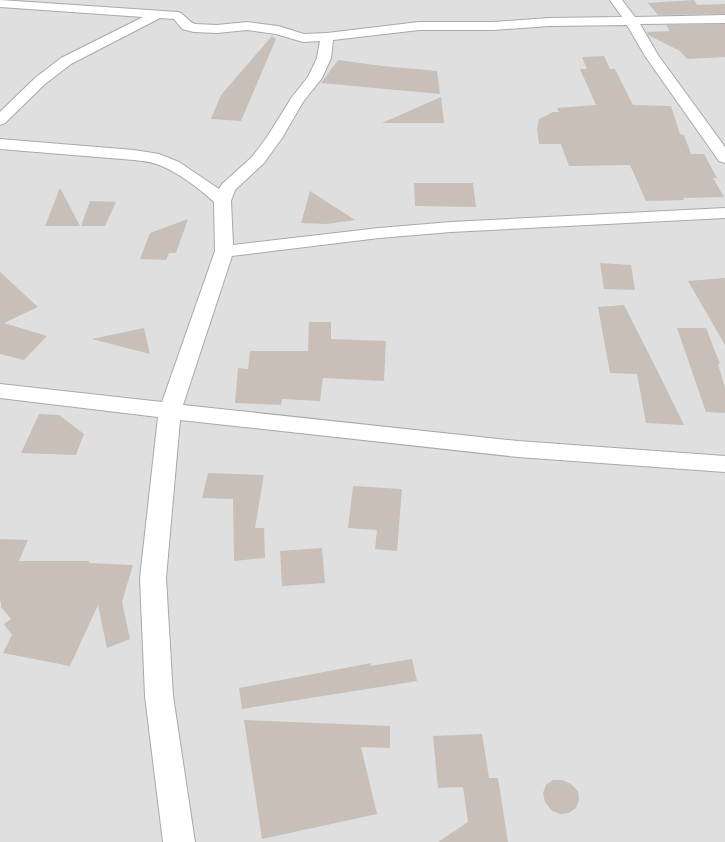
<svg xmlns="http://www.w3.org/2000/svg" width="725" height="842" viewBox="0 0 725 842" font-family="Manrope,sans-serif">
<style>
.residential{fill:#e0dfdf}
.building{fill:#c7bfb8}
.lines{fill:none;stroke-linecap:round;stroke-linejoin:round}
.street-casing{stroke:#a9a9a9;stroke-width:2}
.street{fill:#fff;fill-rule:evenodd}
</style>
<rect width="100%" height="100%" fill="#f2efe9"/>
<!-- residential -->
<rect class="residential" x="0" y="0" width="725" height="842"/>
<!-- building -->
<g class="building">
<polygon points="694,0 697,5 725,4 725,14 658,15 648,3"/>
<polygon points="725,24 725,57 687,59 680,51 648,35 647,32 670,31 666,25"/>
<polygon points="272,36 276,39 241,121 211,119 221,95"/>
<polygon points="604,56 610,69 615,69 633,105 671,106 680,134 684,135 691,154 704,154 717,178 713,178 724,197 683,198 684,200 646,201 630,165 569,166 561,144 539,144 537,128 539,119 553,112 559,112 557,108 596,105 580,69 587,69 582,57"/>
<polygon points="338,60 382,66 437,71 440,94 321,83"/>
<polygon points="441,97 444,123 382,123"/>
<polygon points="414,183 473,183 476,207 415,206"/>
<polygon points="60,188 80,226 45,226"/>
<polygon points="310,191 355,220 327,224 301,223"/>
<polygon points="90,201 116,202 105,226 81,226"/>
<polygon points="188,219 176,253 169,253 166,260 140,259 150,233"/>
<polygon points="600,263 631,265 635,290 604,289"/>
<polygon points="0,272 38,307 4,323 47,336 24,360 0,354"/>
<polygon points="725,278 725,345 688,281"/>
<polygon points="624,305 659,374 684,425 646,423 637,374 610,373 598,307"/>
<polygon points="309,322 331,322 331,339 386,341 384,381 323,378 320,401 282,399 281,405 235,403 238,368 248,369 250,351 308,351"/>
<polygon points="144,328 150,354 92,339"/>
<polygon points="677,328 706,328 720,364 718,364 725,388 725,413 706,412"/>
<polygon points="39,414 59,415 84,434 76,455 21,453"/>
<polygon points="208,473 264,475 255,528 264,528 265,558 234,561 233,499 202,498"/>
<polygon points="353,486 402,489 397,551 375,549 377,530 348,528"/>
<polygon points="0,539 28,540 19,561 89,561 89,563 133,565 122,602 130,639 107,648 98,605 70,666 3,653 12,635 4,624 11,619 1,607 1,601 0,603"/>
<polygon points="322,548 325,583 282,586 280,551"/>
<polygon points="412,659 417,681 242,709 239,688 371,663 370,666"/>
<polygon points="244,720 390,726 390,748 361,747 377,814 262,839"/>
<polygon points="482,734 489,778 498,778 508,842 438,842 468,822 463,787 438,788 433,736"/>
<polygon points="553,780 562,780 571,784 578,791 579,800 576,808 569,813 560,814 551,810 545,802 543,793 546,785"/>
</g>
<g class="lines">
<defs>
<path id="street" d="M0,0L178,12C185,14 188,22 195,24L217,25L247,22L278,26L304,34L327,33L419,22H493L549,18L622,17L610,0H622L635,17L725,15V23L640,24L658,55L725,147V163L719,161L645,56L627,25L549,26L493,30H419L333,40L331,58L322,78L303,102L282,138L264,163L235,190L231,201L233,245L379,228L451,222L725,208V218L451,232L379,238L232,256L183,405L518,441L725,456V472L518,457L180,420L166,578L173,696L195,842H163L145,696L140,578L158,417L0,398V384L162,402L215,251L214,202C199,188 175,170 156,164C149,161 141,161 134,160L0,149V139L134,150L159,154L179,162L219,189L222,184L252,157L267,137L292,97L308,77L317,58L320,41L303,42L276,34L247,30L217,33L194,32L182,29L174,19L160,18L71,64L45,84L5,123L0,125V112L35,78L61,58L143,17L0,7Z"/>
</defs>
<!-- street casing -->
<use href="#street" class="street-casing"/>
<!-- street -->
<use href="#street" class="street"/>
</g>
</svg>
